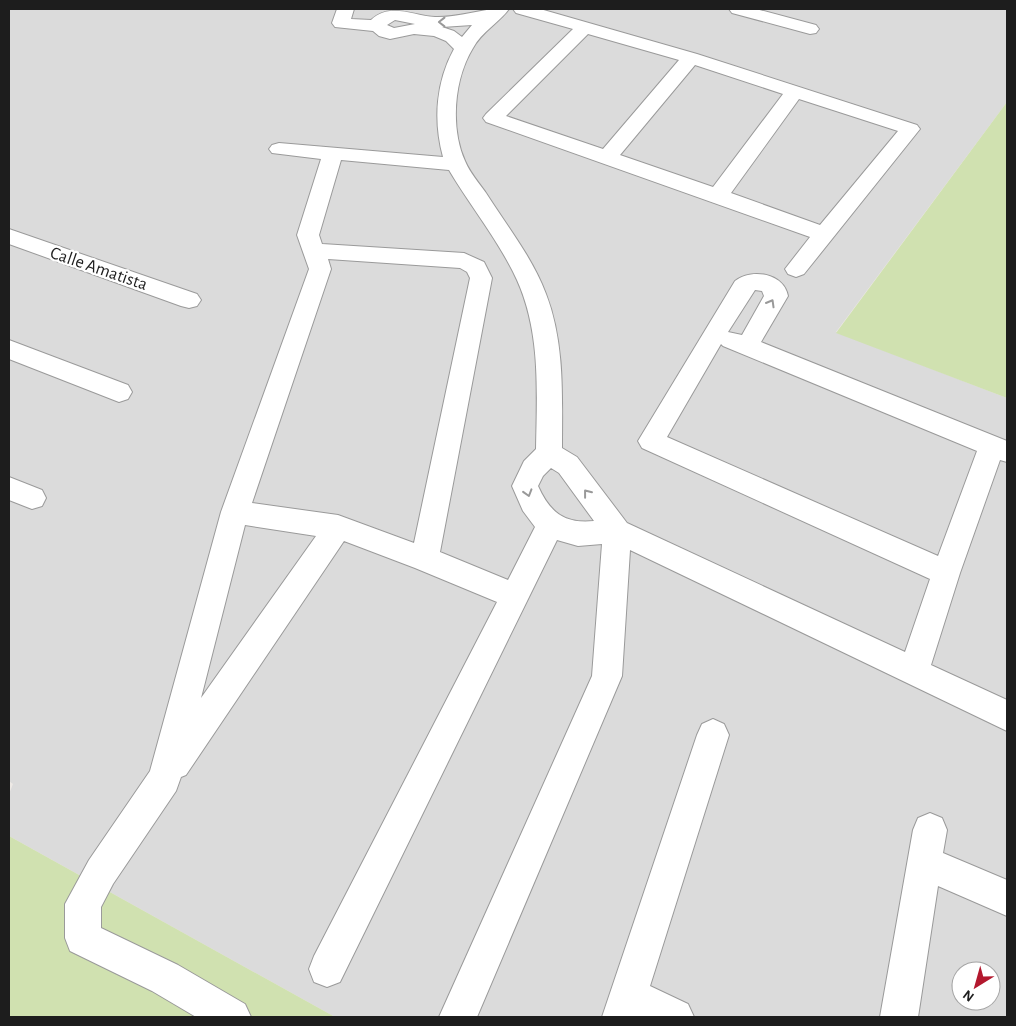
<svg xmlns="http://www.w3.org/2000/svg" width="1016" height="1026" viewBox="0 0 1016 1026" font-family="'Alegreya Sans',sans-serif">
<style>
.residential{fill:#dbdbdb;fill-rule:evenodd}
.grass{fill:#d0e1b0}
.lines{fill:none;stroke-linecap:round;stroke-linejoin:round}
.minor-casing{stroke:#9a9a9a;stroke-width:2}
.minor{fill:#fff;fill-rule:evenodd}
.oneway{stroke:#999}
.labels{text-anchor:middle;stroke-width:4.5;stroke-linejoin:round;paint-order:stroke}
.street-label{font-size:18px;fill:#1d1d1d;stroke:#fff}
</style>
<rect width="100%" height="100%" fill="#ede9e5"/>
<!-- residential -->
<path class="residential" d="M9,9H1007V102L836,332L1007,398V1017H335L9,836V794L13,784L9,781ZM961,971H991V1001H961Z"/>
<!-- grass -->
<g class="grass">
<polygon points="1007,102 1007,398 836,333"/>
<polygon points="9,836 335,1017 9,1017"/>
</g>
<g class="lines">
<defs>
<g id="minor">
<path d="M337,9H354L351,19L371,20C390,2 413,16 435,17C460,18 484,7 509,9C499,23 482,31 473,48C454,79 450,127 465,161C470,173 479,183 486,193C507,226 532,257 546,294C565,343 562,397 562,448L577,457L627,523L905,652L930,579L642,448L638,441L735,281C751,268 784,273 788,296L761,342L1007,441V462L1000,460L960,573L931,665L1007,700V731L630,550L622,676L477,1017H439L592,676L602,544L578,546L557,540L340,982L327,987L314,982L309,969L314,956L497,602L415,568L344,541L186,775L181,777L176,791L113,884L101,907V928L178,965L245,1004L251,1017H196L152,991L70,951L65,938V904L89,860L150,771L221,512L309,269L297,235L321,159L272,153L269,149L272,145L279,143L443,157C433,120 436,82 454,49L446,41L434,36L414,34L390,39L379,36L373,31L335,27L332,23ZM395,20L415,24L394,28L387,25ZM472,25L462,37L454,31L442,27ZM341,160L449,170C471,207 499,241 517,280C541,333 537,393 536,449L524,461L512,486L523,511L535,527L508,580L440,552L492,278L484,262L464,253L322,244L319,235ZM328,259L460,268L467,272L470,278L414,543L338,515L252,503L331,269ZM755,290L762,291L764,296L742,335L728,332ZM721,344L723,346L977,451L938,556L667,437ZM551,468L559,473L594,521C565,524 550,513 538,486L543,476ZM245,525L316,536L201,698Z"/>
<path d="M513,9H540L697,54L917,125L920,129L804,274L796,277L788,274L785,269L810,237L486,122L483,118L486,114L573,29L516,13ZM588,34L679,60L603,149L506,116ZM695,65L783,94L713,187L620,155ZM799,99L898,131L820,225L731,193Z"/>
<polygon points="729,9 756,9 816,25 819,29 816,33 810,34 732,13"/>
<polygon points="9,229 197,294 201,300 197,306 189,308 181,306 9,244"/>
<polygon points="9,340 128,385 132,392 128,399 119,402 9,359"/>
<polygon points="9,477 42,490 46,498 42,506 32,509 9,500"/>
<polygon points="713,719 724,724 729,735 650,986 688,1004 694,1017 602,1017 697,735 702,724"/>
<polygon points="930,813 942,818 947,830 943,853 1007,880 1007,916 938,886 918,1017 880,1017 913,830 918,818"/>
</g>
</defs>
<!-- minor casing -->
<use href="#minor" class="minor-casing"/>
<!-- minor -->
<use href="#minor" class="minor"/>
</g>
<!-- one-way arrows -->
<defs><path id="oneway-chevron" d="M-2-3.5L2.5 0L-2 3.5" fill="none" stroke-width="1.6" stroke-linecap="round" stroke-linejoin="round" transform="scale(1.25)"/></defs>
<g class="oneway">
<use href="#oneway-chevron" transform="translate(442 22) rotate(180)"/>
<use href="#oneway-chevron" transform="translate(771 303) rotate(-60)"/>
<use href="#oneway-chevron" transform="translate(528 493) rotate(73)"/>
<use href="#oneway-chevron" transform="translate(587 493) rotate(-128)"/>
</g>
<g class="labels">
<!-- street labels -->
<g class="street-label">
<text transform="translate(99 268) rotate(19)" y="6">Calle Amatista</text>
</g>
</g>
<!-- border -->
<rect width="1016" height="1026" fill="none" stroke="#1d1d1d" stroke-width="20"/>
<!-- north arrow -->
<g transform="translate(976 986) rotate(217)"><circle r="24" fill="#ffffff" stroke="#a5a5a5"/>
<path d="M0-4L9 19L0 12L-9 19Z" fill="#b3182e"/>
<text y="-8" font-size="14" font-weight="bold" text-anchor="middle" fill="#1d1d1d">N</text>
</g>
</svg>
